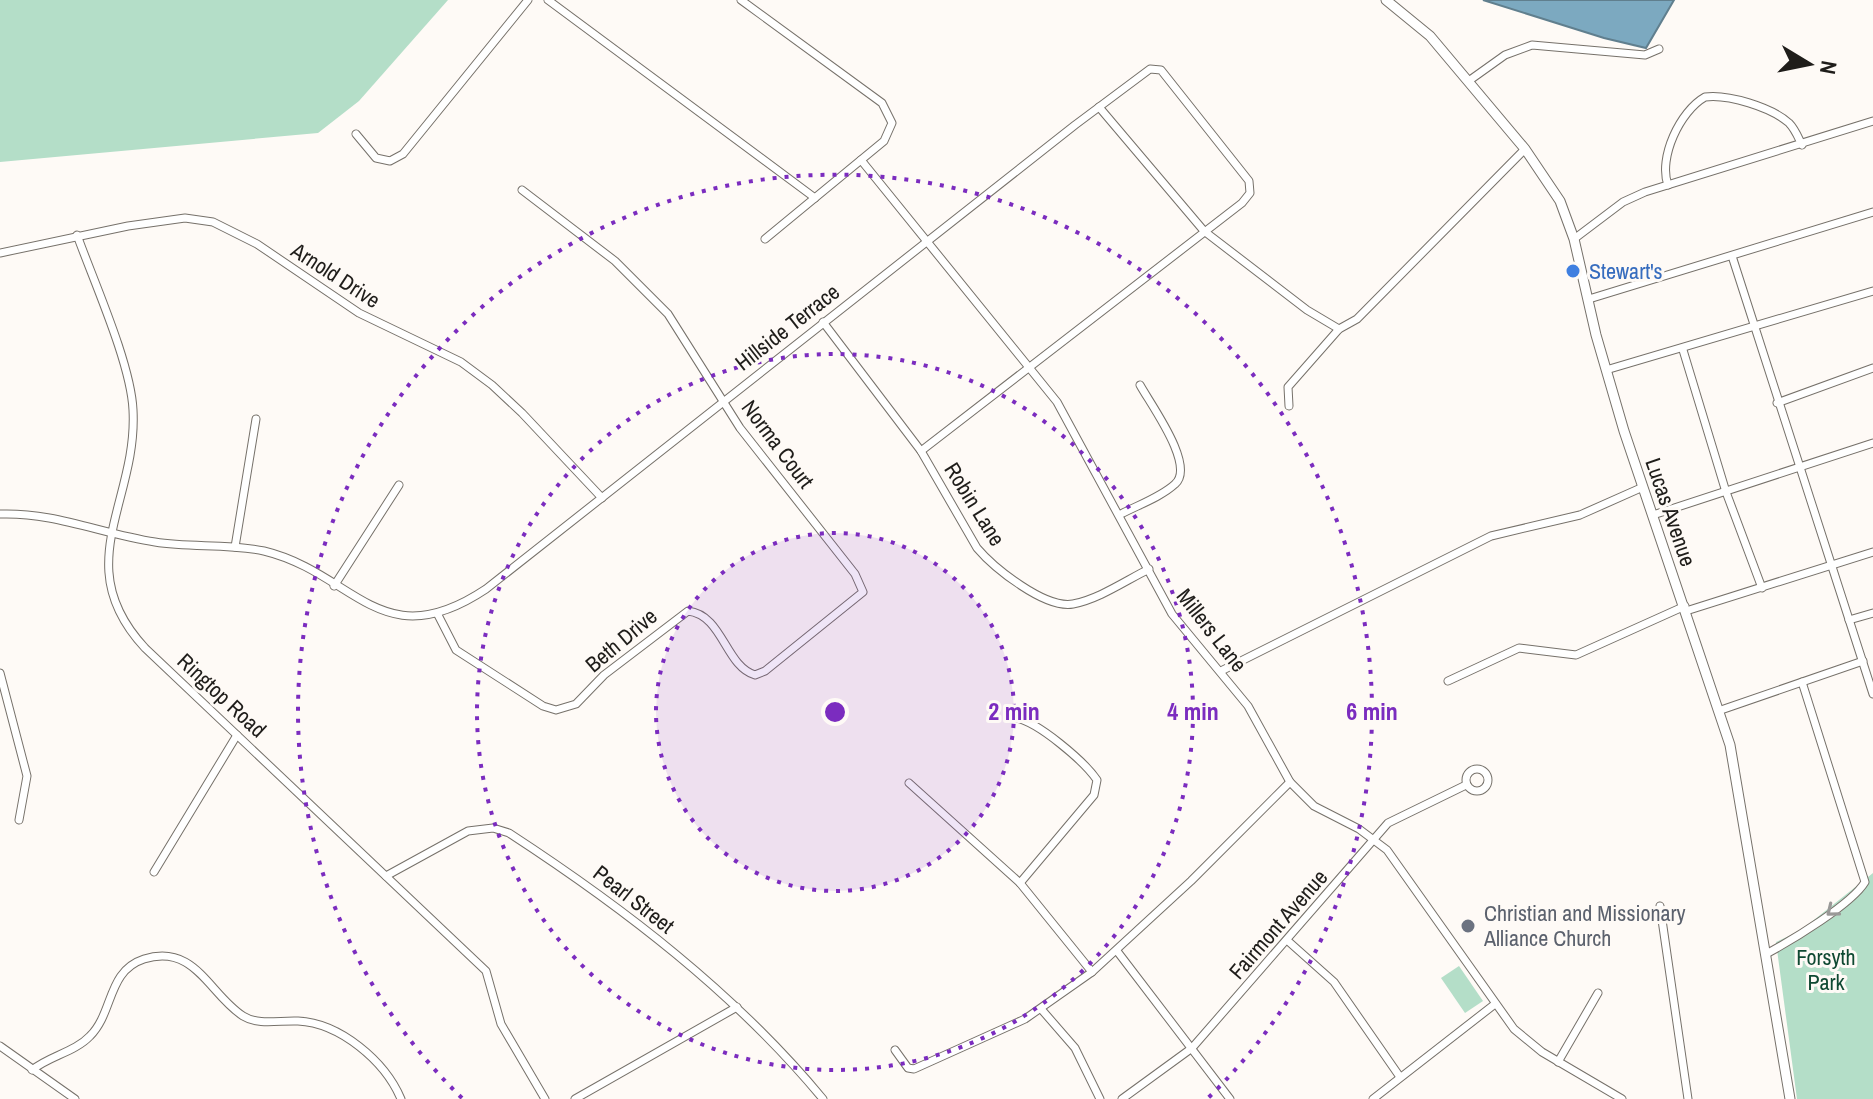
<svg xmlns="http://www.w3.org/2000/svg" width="1873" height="1099" viewBox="0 0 1873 1099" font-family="'Archivo Narrow',sans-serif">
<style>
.green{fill:#b4dec8}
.water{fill:#7ca9c0;stroke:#607f8e;stroke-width:2}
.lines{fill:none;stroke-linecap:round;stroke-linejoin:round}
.minor-casing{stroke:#76716a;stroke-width:9}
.tertiary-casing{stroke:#76716a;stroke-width:11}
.minor{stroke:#fff;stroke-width:7}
.tertiary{stroke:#fff;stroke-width:9}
.oneway{stroke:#9a9998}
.ring{fill:none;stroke:#7b2cbf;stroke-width:4;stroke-dasharray:4 8}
.shop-dot{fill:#3f7fe0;stroke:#fefaf6;stroke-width:3}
.worship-dot{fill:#6b7280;stroke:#fefaf6;stroke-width:3}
.labels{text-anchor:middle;stroke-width:6;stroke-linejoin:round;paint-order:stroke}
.shop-label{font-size:22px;fill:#366cbe;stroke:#fefaf6;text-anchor:start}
.street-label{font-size:22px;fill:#1f1d1a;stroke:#fefaf6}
.worship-label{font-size:22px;fill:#5b616d;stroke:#fefaf6;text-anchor:start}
.park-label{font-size:22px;fill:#0f4932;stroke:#fefaf6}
.centre{fill:#7b2cbf;stroke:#fefaf6;stroke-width:4}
.ring-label{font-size:24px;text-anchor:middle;font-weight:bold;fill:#7b2cbf;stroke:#fefaf6;stroke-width:6;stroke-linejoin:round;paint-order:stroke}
</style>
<rect width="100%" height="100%" fill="#fefaf6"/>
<!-- green -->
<g class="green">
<polygon points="0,0 448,0 359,101 318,133 0,162"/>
<polygon points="1873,873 1873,1099 1797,1099 1776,942 1800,931"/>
<polygon points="1459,966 1483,1001 1465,1013 1441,978"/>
</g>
<!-- water -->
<polygon class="water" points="1483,0 1674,0 1646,48 1604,38"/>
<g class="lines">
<defs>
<g id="minor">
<polyline points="548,0 815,198"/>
<polyline points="741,0 882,103 892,123 884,141 765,239"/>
<polyline points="1470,80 1505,55 1532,45 1645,55 1659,49"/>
<polyline points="1099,107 1204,231 1307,310 1339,329"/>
<polyline points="356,134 376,158 390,161 403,154 528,0"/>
<polyline points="861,160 1057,402 1172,614 1248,706 1290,782 1314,806 1359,829 1387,850 1514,1029 1542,1052 1622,1099"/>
<path d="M1668,185C1658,158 1680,111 1705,97C1728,94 1771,107 1789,123C1795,129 1798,137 1802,145"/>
<path d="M77,235C94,282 131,364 133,410C138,502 68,565 145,648L486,971L501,1024L545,1099"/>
<polyline points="1574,239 1623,202 1645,192 1873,121"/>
<polyline points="0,253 128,226 185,218 213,222 257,244 359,313 461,362 492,385 522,413 602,498"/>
<polyline points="1732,256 1873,694"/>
<polyline points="1589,299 1873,212"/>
<path d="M823,322L921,451L977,548C994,568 1045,609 1073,604C1099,599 1125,581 1149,569"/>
<polyline points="1683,350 1726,492 1762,588"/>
<polyline points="1606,370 1873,291"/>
<polyline points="1777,403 1873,368"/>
<polyline points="1289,406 1288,387 1339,329 1357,319 1525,149"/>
<path d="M0,514C54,512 102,534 155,542C191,548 228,543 264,551C355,573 381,659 486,589L1075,125L1150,69L1161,70L1249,181L1250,193L1242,203L921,451"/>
<path d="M1121,514C1138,505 1161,497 1175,484C1196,466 1151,405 1140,385"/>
<polyline points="1653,515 1873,443"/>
<polyline points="235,547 256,419"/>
<polyline points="334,586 399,485"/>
<polyline points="1686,611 1873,552"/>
<path d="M437,613L456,650L543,706L556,710L576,704L604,675L688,611C723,615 725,666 755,675L765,671L863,592L855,574L740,428L668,314L615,261L522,190"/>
<polyline points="1849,620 1873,613"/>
<polyline points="1221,671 1491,536 1580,515 1643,487"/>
<polyline points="0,673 27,776 19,820"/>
<polyline points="1448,681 1519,648 1576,655 1685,606"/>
<polyline points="1721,710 1863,661"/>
<path d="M1016,718C1038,722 1084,761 1097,780L1094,795L1020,883"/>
<circle cx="1477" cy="780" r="11"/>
<polyline points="909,783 1020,883 1092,972"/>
<polyline points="154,872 237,735"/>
<path d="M386,876L468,831L493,828L509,833C624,908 735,993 823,1099"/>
<polyline points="1660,906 1688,1099"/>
<polyline points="1288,941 1334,982 1400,1077"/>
<polyline points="1117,951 1230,1099"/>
<path d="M1768,953C1792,940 1852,904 1865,882L1802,682"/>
<polyline points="1042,1010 1075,1048 1100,1099"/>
<polyline points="0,1046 75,1099"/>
<polyline points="895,1050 908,1068 914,1069 1025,1019 1092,972 1191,881 1290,782"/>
<polyline points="1558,1062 1598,993"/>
<path d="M32,1070C49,1056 75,1052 90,1036C114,1012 107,971 144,959C195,943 209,994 243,1016C259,1026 280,1020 298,1021C340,1023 385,1061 401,1099"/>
<polyline points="575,1099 737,1007"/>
<polyline points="1122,1099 1192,1048 1388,823 1466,785"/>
<polyline points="1373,1099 1495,1004"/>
</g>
<polyline id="tertiary" points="1386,0 1430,36 1525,149 1560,201 1574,239 1596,335 1624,431 1730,745 1790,1099"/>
</defs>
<!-- minor casing -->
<use href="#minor" class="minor-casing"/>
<!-- tertiary casing -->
<use href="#tertiary" class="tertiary-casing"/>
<!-- minor -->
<use href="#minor" class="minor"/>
<!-- tertiary -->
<use href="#tertiary" class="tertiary"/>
</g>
<!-- one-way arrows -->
<defs><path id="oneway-chevron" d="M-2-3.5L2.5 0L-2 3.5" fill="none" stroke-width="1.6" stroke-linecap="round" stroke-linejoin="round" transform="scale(2)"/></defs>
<use class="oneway" href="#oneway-chevron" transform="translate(1832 911) rotate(141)"/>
<!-- distance rings -->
<circle cx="835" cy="712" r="179" fill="#7b2cbf" fill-opacity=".12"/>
<g class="ring">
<circle cx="835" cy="712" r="179"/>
<circle cx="835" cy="712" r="358"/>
<path d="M462 1098A537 537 0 1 1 1208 1098"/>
</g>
<!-- markers -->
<circle class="shop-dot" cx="1573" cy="271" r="8"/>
<circle class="worship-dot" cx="1468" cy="926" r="8"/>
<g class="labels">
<!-- shop labels -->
<g class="shop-label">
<text x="1589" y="279">Stewart's</text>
</g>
<!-- street labels -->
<g class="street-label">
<text transform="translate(336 275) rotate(33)" y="8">Arnold Drive</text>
<text transform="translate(787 327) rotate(-38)" y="8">Hillside Terrace</text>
<text transform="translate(778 444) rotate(53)" y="8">Norma Court</text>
<text transform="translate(975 504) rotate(58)" y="8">Robin Lane</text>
<text transform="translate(1671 512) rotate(71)" y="8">Lucas Avenue</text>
<text transform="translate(1212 630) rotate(52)" y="8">Millers Lane</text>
<text transform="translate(621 640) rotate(-40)" y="8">Beth Drive</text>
<text transform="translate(222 695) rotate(43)" y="8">Ringtop Road</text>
<text transform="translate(634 899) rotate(38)" y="8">Pearl Street</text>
<text transform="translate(1278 924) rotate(-49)" y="8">Fairmont Avenue</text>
</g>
<!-- worship labels -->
<g class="worship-label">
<text x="1484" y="921">Christian and Missionary<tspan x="1484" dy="25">Alliance Church</tspan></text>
</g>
<!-- park labels -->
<g class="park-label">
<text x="1826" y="965">Forsyth<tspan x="1826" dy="25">Park</tspan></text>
</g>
</g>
<circle cx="835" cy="712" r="12" class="centre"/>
<g class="ring-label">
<text x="1014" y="720">2 min</text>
<text x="1193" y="720">4 min</text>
<text x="1372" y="720">6 min</text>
</g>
<!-- north arrow -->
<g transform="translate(1809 64) rotate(100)" stroke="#fefaf6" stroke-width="6" paint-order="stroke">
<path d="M0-6L14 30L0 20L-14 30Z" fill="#1f1d1a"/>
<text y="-12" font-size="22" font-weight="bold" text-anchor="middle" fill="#1f1d1a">N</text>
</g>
</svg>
